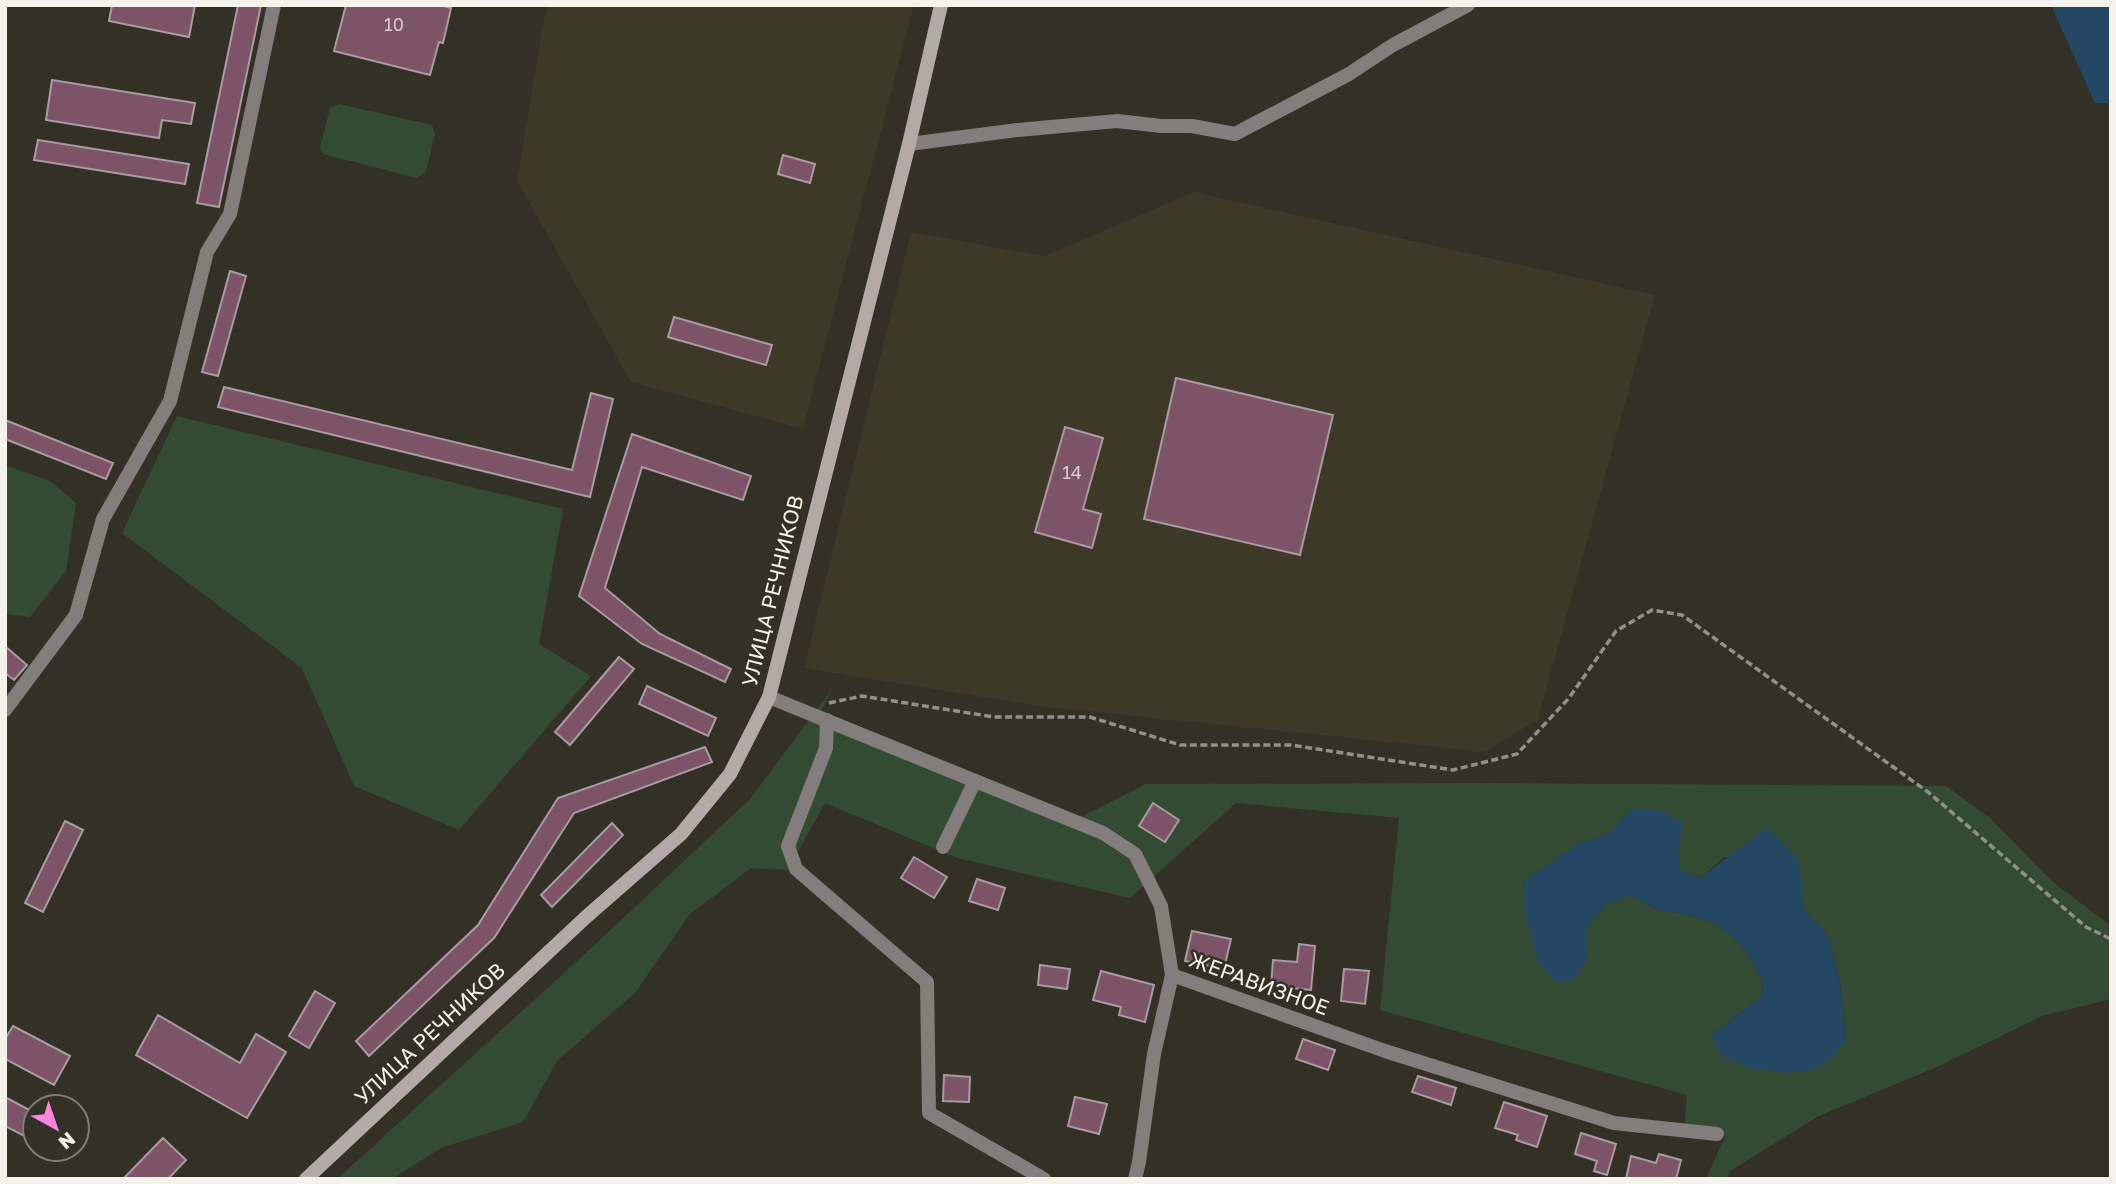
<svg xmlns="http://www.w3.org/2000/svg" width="2116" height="1184" viewBox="0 0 2116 1184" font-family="'Golos Text',sans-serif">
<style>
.built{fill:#3d3828}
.green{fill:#334b32;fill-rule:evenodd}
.water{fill:#244764}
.building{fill:#7d5368;stroke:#a89ba1;stroke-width:2}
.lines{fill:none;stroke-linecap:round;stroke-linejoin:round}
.path{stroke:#929087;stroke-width:3.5;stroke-dasharray:7 3.5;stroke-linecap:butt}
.street{stroke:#847d7d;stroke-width:14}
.secondary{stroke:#b3a9a9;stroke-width:14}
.labels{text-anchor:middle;stroke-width:5;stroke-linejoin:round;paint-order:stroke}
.number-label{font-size:18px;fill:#d7cbcb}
.street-label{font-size:21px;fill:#f5f3ec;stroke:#333026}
</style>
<rect width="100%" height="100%" fill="#333026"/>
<!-- built -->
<g class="built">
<polygon points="549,5 914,5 803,429 631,382 517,181 544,19"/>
<polygon points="1194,192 1655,295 1538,719 1485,752 1038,706 804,668 911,232 1045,256"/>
</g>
<!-- green -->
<g class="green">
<polygon points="339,104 432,125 435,134 426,171 417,178 323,154 320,148 330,108"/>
<polygon points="177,416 563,509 539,644 591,676 459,830 354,786 302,668 122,533"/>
<polygon points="5,465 50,481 76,503 66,571 30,617 5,614"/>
<path d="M832,689L820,712L1073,821L1146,784L1480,783L1946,786L1990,818L2053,882L2111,926V999L2042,1016L1937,1067L1819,1116L1730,1171L1726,1179H1706L1725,1136L1684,1131L1687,1095L1380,1010L1399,818L1236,803L1130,898L957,858L825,803L788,870L751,868L689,915L635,993L557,1061L523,1122L441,1148L392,1179H337L587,952L750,799ZM1632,809L1682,822L1678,849L1679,870L1700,878L1725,857L1799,862L1803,908L1829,937L1840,983L1846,1037L1712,1035L1762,996L1763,980L1744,948L1717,924L1686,914L1658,910L1631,895L1605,905L1586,929L1523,882L1580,843L1608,834Z"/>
</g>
<!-- water -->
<g class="water">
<polygon points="2051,5 2111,5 2111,103 2095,103"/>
<polygon points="1632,809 1656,809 1683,822 1678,849 1679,870 1700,878 1768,827 1800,862 1803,908 1829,937 1840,983 1846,1037 1837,1053 1815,1070 1787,1073 1750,1068 1721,1055 1712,1035 1762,996 1763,980 1744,948 1717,924 1686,914 1658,910 1631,895 1605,905 1586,929 1587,960 1574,979 1557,983 1539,963 1525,914 1523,882 1580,843 1608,834"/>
</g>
<!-- building -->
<g class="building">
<polygon points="112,5 195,5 189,37 109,21"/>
<polygon points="238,5 261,5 219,207 197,203"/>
<polygon points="346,5 439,5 451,8 443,43 439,42 430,75 334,51"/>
<polygon points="52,80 195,103 191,124 162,120 159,138 46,120"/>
<polygon points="38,140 189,164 185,184 34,160"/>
<polygon points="783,155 815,164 810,183 778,174"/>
<polygon points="230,271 246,276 218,376 202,372"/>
<polygon points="674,317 772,345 766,365 668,337"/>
<polygon points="1176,378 1333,415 1300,555 1144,519"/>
<polygon points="224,387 572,470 591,393 613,399 590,497 218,407"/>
<polygon points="5,420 113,463 106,479 5,439"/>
<polygon points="1065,427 1103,438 1083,509 1101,514 1092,548 1035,532"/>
<polygon points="632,434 751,476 743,500 642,467 605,588 660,634 731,669 725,682 642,644 579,596"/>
<polygon points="5,646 27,665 14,680 5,673"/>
<polygon points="619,657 634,669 570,745 555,732"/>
<polygon points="647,686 716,718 708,736 639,704"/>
<polygon points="705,747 712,762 574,813 494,938 369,1056 356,1041 478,925 558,798"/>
<polygon points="1153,803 1179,820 1165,842 1139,826"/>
<polygon points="65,821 83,830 43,912 25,903"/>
<polygon points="612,823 623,835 552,907 541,895"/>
<polygon points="914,857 947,877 934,898 901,878"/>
<polygon points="977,879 1005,888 998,910 969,901"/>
<polygon points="1192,931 1231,939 1224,969 1185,961"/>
<polygon points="1299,944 1315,946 1311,990 1271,986 1273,960 1297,962"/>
<polygon points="1040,965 1070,969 1067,989 1038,985"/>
<polygon points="1344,969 1369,971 1365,1004 1341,1001"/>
<polygon points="1101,971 1154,985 1145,1022 1119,1015 1121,1007 1093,1000"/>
<polygon points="315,991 335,1003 309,1048 289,1036"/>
<polygon points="158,1015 240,1063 256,1034 286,1052 247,1118 136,1055"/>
<polygon points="13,1026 70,1056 54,1085 5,1059 5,1039"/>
<polygon points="1303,1039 1335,1050 1328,1070 1296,1059"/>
<polygon points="944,1075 970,1077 969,1102 943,1101"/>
<polygon points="1418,1076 1456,1088 1451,1105 1412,1092"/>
<polygon points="5,1097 35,1113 35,1119 26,1137 5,1126"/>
<polygon points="1075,1097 1107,1104 1099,1134 1068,1126"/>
<polygon points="1504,1102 1547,1116 1537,1147 1516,1140 1518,1135 1495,1128"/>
<polygon points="1581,1133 1616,1144 1607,1175 1594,1171 1597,1161 1575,1154"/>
<polygon points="163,1138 186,1160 168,1179 123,1179"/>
<polygon points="1659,1154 1681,1160 1676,1179 1626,1179 1631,1156 1656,1163"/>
</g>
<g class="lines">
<!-- path -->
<polyline class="path" points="829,703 862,696 994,717 1090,717 1180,745 1291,745 1453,770 1517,754 1569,698 1616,631 1652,610 1682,615 1928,792 2086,927 2111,939"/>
<!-- street -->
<g class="street">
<polyline points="909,144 1018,130 1117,121 1161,126 1192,126 1235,134 1349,74 1393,45 1468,5"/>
<polyline points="769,697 1103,833 1135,854 1161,906 1172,975 1385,1051 1614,1123 1717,1134"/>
<polyline points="5,710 76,615 103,519 170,401 207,252 230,214 274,5"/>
<polyline points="827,720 826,748 788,846 796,869 927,982 929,1113 1044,1179"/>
<polyline points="943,847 975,781"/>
<polyline points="1135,1179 1139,1162 1154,1054 1172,975"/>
</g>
<!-- secondary -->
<polyline class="secondary" points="306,1179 586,917 681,834 730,774 769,697 909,144 941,5"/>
</g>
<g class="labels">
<!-- number labels -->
<g class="number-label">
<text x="394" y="31">10</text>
<text x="1072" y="479">14</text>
</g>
<!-- street labels -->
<g class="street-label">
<text transform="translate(773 591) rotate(-76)" y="7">УЛИЦА РЕЧНИКОВ</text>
<text transform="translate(1259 984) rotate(20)" y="7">ЖЕРАВИЗНОЕ</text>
<text transform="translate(430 1034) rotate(-43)" y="7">УЛИЦА РЕЧНИКОВ</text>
</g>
</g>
<!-- border -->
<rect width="2116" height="1184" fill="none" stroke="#f5f3ec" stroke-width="14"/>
<!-- north arrow -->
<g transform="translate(56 1128) rotate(140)"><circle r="33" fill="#333026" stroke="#817e75" stroke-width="2"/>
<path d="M0-5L12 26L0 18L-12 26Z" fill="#ff85df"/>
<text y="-10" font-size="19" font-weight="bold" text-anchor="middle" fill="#f5f3ec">N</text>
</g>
</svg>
